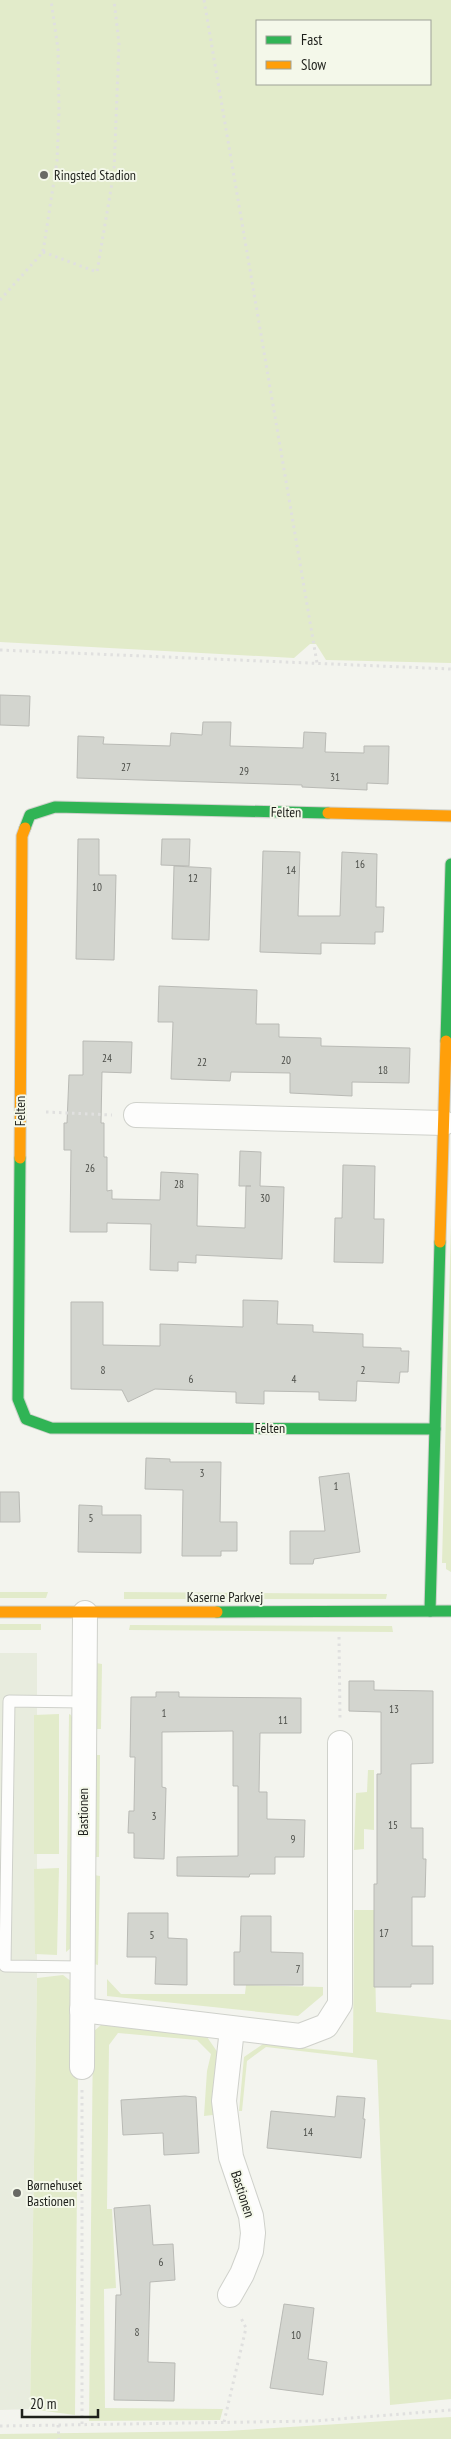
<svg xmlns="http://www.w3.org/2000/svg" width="451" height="2439" viewBox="0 0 451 2439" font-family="'PT Sans Narrow',sans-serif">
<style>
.built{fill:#e8ecde}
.green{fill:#e2ebca;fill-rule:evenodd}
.building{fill:#d3d5cf;stroke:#b9bab5}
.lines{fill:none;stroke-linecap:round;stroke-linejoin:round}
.lane-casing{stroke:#cfd1cb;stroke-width:13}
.street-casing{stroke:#cfd1cb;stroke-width:26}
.fast-casing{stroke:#cfd1cb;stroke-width:13}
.slow-casing{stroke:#cfd1cb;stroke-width:13}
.path{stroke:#e0e0df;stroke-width:3;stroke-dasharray:2.5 4;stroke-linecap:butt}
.lane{stroke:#fdfdfc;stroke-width:11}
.street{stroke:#fdfdfc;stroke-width:24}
.fast{stroke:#30b455;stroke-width:11}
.slow{stroke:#ff9f0a;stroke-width:11}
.poi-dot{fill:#696a65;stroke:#f4f8ea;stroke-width:2}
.labels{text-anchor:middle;stroke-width:4;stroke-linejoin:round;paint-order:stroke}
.number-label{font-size:11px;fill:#4b4d48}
.poi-label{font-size:14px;fill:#1e201b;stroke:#f4f8ea;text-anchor:start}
.street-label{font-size:14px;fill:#1e201b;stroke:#f4f8ea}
</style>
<rect width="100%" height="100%" fill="#f3f4ee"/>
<!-- built -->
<polygon class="built" points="0,1653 37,1653 37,1978 30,2409 0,2410"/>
<!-- green -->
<g class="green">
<path d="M0,0H451V663L326,660L316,644H310L294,658L0,642ZM257,21H430V84H257Z"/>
<polygon points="451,1224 451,1572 446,1569 446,1563 442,1563"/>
<polygon points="0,1592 48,1592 46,1598 0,1598"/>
<polygon points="124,1592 387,1594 386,1599 124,1599"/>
<rect x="0" y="1624" width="41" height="6"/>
<polygon points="130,1625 392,1626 393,1632 129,1630"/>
<polygon points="96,1663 102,1664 101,1729 95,1729"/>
<polygon points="59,1714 59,1854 34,1854 34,1715"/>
<polygon points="69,1714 71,1715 74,1721 72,1947 66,1952"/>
<polygon points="96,1755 100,1755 99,1857 96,1857"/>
<polygon points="368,1770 374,1770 374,1830 364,1829 364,1849 354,1850 356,1793 367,1792"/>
<polygon points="59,1868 57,1955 35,1954 34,1869"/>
<polygon points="94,1875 100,1876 98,1965 94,1964"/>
<polygon points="354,1910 374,1910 376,2012 451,2020 451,2399 390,2405 377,2060 266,2047 247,2061 242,2111 239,2111 244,2057 263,2044 353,2053"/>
<polygon points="63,1975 72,1982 78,2070 75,2415 30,2409 37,1978"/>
<polygon points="107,1979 121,1994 245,1994 246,1985 323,1987 323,1995 298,2016 107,1996"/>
<polygon points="101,2025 207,2037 218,2053 213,2085 213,2115 204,2116 207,2071 211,2054 197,2040 118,2033 109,2045 107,2209 112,2209 116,2288 104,2289 105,2408 223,2409 220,2420 89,2421 93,2032"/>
<polygon points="451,2417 451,2439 0,2439 0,2434 226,2431"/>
</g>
<!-- building -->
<g class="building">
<polygon points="0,695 30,696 29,726 0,725"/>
<polygon points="203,722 231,722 230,746 303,748 304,732 326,733 325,752 364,753 364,746 389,746 388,784 367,783 367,790 302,787 302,785 77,778 78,736 104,737 103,744 170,746 171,733 202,735"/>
<polygon points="78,839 99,839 99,875 116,875 114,960 76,959"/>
<polygon points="162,839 190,839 189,866 161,865"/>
<polygon points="263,851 300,852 298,916 340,916 342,852 377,854 376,907 384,907 383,932 375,932 375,944 321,943 321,954 260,952"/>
<polygon points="174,866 211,868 209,940 172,939"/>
<polygon points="159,986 257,990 256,1024 279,1024 279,1037 321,1038 321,1046 410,1048 409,1083 352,1082 352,1096 290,1093 290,1073 231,1072 230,1081 171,1079 173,1022 158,1022"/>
<polygon points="83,1041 132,1042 131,1073 102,1072 101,1123 104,1123 104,1157 107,1157 107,1191 112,1190 112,1199 160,1200 161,1172 198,1174 197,1226 245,1228 246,1186 251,1186 239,1186 240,1151 261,1152 260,1186 284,1187 282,1259 196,1255 196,1263 178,1262 178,1271 150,1270 151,1224 107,1223 107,1232 70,1232 71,1150 64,1150 64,1123 67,1123 69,1075 83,1075"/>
<polygon points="343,1165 375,1166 374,1219 384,1219 383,1263 334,1262 335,1218 342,1218"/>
<polygon points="243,1300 278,1301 277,1324 313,1325 313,1332 363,1334 363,1347 401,1348 401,1351 409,1351 408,1372 400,1372 399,1383 357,1381 356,1401 319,1400 319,1392 264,1391 264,1404 236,1403 236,1392 155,1389 128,1402 122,1390 71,1389 71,1302 103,1302 103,1345 160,1346 160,1324 243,1327"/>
<polygon points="146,1458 170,1459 170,1462 221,1462 220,1522 237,1522 237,1551 221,1551 221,1556 182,1556 183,1490 145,1489"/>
<polygon points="349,1473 360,1552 314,1559 313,1564 290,1564 290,1531 325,1531 319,1477"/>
<polygon points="0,1492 19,1492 20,1522 0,1522"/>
<polygon points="79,1505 102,1506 102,1515 141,1515 141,1553 78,1552"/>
<polygon points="349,1681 374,1681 374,1690 433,1691 433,1763 411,1764 411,1828 423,1828 423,1859 426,1859 425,1897 412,1897 412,1946 433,1946 433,1984 411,1984 411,1987 374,1987 374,1884 377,1884 377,1774 381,1774 381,1712 349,1711"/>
<polygon points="156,1692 179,1692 179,1697 301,1698 301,1733 260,1733 259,1792 267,1792 267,1819 305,1820 304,1857 275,1857 275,1874 250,1874 249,1877 177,1876 177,1857 238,1856 238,1786 233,1786 233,1731 162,1732 162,1787 166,1788 164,1859 134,1858 134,1833 128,1833 129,1811 134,1811 135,1757 130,1757 131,1697 156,1697"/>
<polygon points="128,1913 168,1913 168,1938 187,1939 187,1985 155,1984 156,1957 127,1957"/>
<polygon points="241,1916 271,1916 271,1952 303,1953 303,1985 234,1985 234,1952 240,1952"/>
<polygon points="185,2096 196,2097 199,2153 164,2155 163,2133 123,2135 121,2100"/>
<polygon points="337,2096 365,2098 363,2119 365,2119 361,2158 267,2148 271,2111 335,2117"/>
<polygon points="150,2205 153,2245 173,2244 175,2280 150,2282 148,2362 175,2363 174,2401 114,2400 116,2295 121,2295 114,2208"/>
<polygon points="284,2304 314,2308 308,2359 327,2362 323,2395 270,2388"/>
</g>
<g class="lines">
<defs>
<polyline id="lane" points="82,1967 5,1966 9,1701 84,1702"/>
<g id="street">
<polyline points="136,1115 444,1123"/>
<polyline points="82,2010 300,2036 326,2026 340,2004 340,1743"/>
<polyline points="82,2067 85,1613"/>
<polyline points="230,2295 242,2274 251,2251 253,2233 251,2216 231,2157 224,2101 232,2029"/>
</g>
<g id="fast">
<polyline points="25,828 30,815 55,807 328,813"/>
<polyline points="446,1041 451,864"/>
<polyline points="20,1158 18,1399 26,1419 51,1428 435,1429"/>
<polyline points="430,1611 440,1242"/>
<polyline points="217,1612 451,1611"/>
</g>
<g id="slow">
<polyline points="328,813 451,816"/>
<polyline points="20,1158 22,836 25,828"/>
<polyline points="440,1242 446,1041"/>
<polyline points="0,1612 217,1612"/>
</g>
</defs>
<!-- lane casing -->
<use href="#lane" class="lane-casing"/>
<!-- street casing -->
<use href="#street" class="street-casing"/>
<!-- fast casing -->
<use href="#fast" class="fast-casing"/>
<!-- slow casing -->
<use href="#slow" class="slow-casing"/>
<!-- path -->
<g class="path">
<polyline points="204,0 317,663"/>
<polyline points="43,252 97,272 114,171 119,44 114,0"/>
<polyline points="0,300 43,252 57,161 59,113 58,49 51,0"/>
<polyline points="0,650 451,669"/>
<polyline points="46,1112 112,1115"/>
<polyline points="339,1637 340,1720"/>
<polyline points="82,2090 82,2424"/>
<polyline points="224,2422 246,2328 240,2316"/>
<polyline points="58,2425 59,2439"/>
<polyline points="0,2426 314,2421 451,2410"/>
</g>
<!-- lane -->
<use href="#lane" class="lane"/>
<!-- street -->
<use href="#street" class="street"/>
<!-- fast -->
<use href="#fast" class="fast"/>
<!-- slow -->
<use href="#slow" class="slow"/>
</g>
<!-- markers -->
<g class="poi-dot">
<circle cx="44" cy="175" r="5"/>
<circle cx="17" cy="2193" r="5"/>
</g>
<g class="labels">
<!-- number labels -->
<g class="number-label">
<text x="126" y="771">27</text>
<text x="244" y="775">29</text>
<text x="335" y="781">31</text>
<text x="360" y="868">16</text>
<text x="291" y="874">14</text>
<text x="193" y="882">12</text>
<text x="97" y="891">10</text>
<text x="107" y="1062">24</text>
<text x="286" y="1064">20</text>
<text x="202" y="1066">22</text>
<text x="383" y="1074">18</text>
<text x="90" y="1172">26</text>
<text x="179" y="1188">28</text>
<text x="265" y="1202">30</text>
<text x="103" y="1374">8</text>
<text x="363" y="1374">2</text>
<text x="191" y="1383">6</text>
<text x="294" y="1383">4</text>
<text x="202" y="1477">3</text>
<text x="336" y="1490">1</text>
<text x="91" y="1522">5</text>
<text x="394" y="1713">13</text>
<text x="164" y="1717">1</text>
<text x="283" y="1724">11</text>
<text x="154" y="1820">3</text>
<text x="393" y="1829">15</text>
<text x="293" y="1843">9</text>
<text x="384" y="1937">17</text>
<text x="152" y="1939">5</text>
<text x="298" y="1973">7</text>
<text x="308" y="2136">14</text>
<text x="161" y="2266">6</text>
<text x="137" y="2336">8</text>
<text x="296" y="2339">10</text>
</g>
<!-- poi labels -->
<g class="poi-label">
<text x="54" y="180">Ringsted Stadion</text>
<text x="27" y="2190">Børnehuset<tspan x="27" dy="16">Bastionen</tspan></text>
</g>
<!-- street labels -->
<g class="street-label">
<text transform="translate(286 812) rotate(1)" y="5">Felten</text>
<text transform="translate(20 1111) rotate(-90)" y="5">Felten</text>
<text x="270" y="1433">Felten</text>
<text x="225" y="1602">Kaserne Parkvej</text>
<text transform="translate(83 1812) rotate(-90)" y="5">Bastionen</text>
<text transform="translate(243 2194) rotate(72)" y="5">Bastionen</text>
</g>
</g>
<!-- legend -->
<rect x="256" y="20" width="175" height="65" fill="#f4f8ea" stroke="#9ea297"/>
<rect x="266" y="36" width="25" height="8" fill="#30b455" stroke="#9ea297"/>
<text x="301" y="45" font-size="15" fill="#1e201b">Fast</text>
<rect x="266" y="61" width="25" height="8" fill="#ff9f0a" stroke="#9ea297"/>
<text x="301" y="70" font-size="15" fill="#1e201b">Slow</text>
<!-- scale -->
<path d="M22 2409v8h76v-8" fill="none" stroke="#1e201b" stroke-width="2.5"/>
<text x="30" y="2409" font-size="15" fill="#1e201b" stroke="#f4f8ea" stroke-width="4" paint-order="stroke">20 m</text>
</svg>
